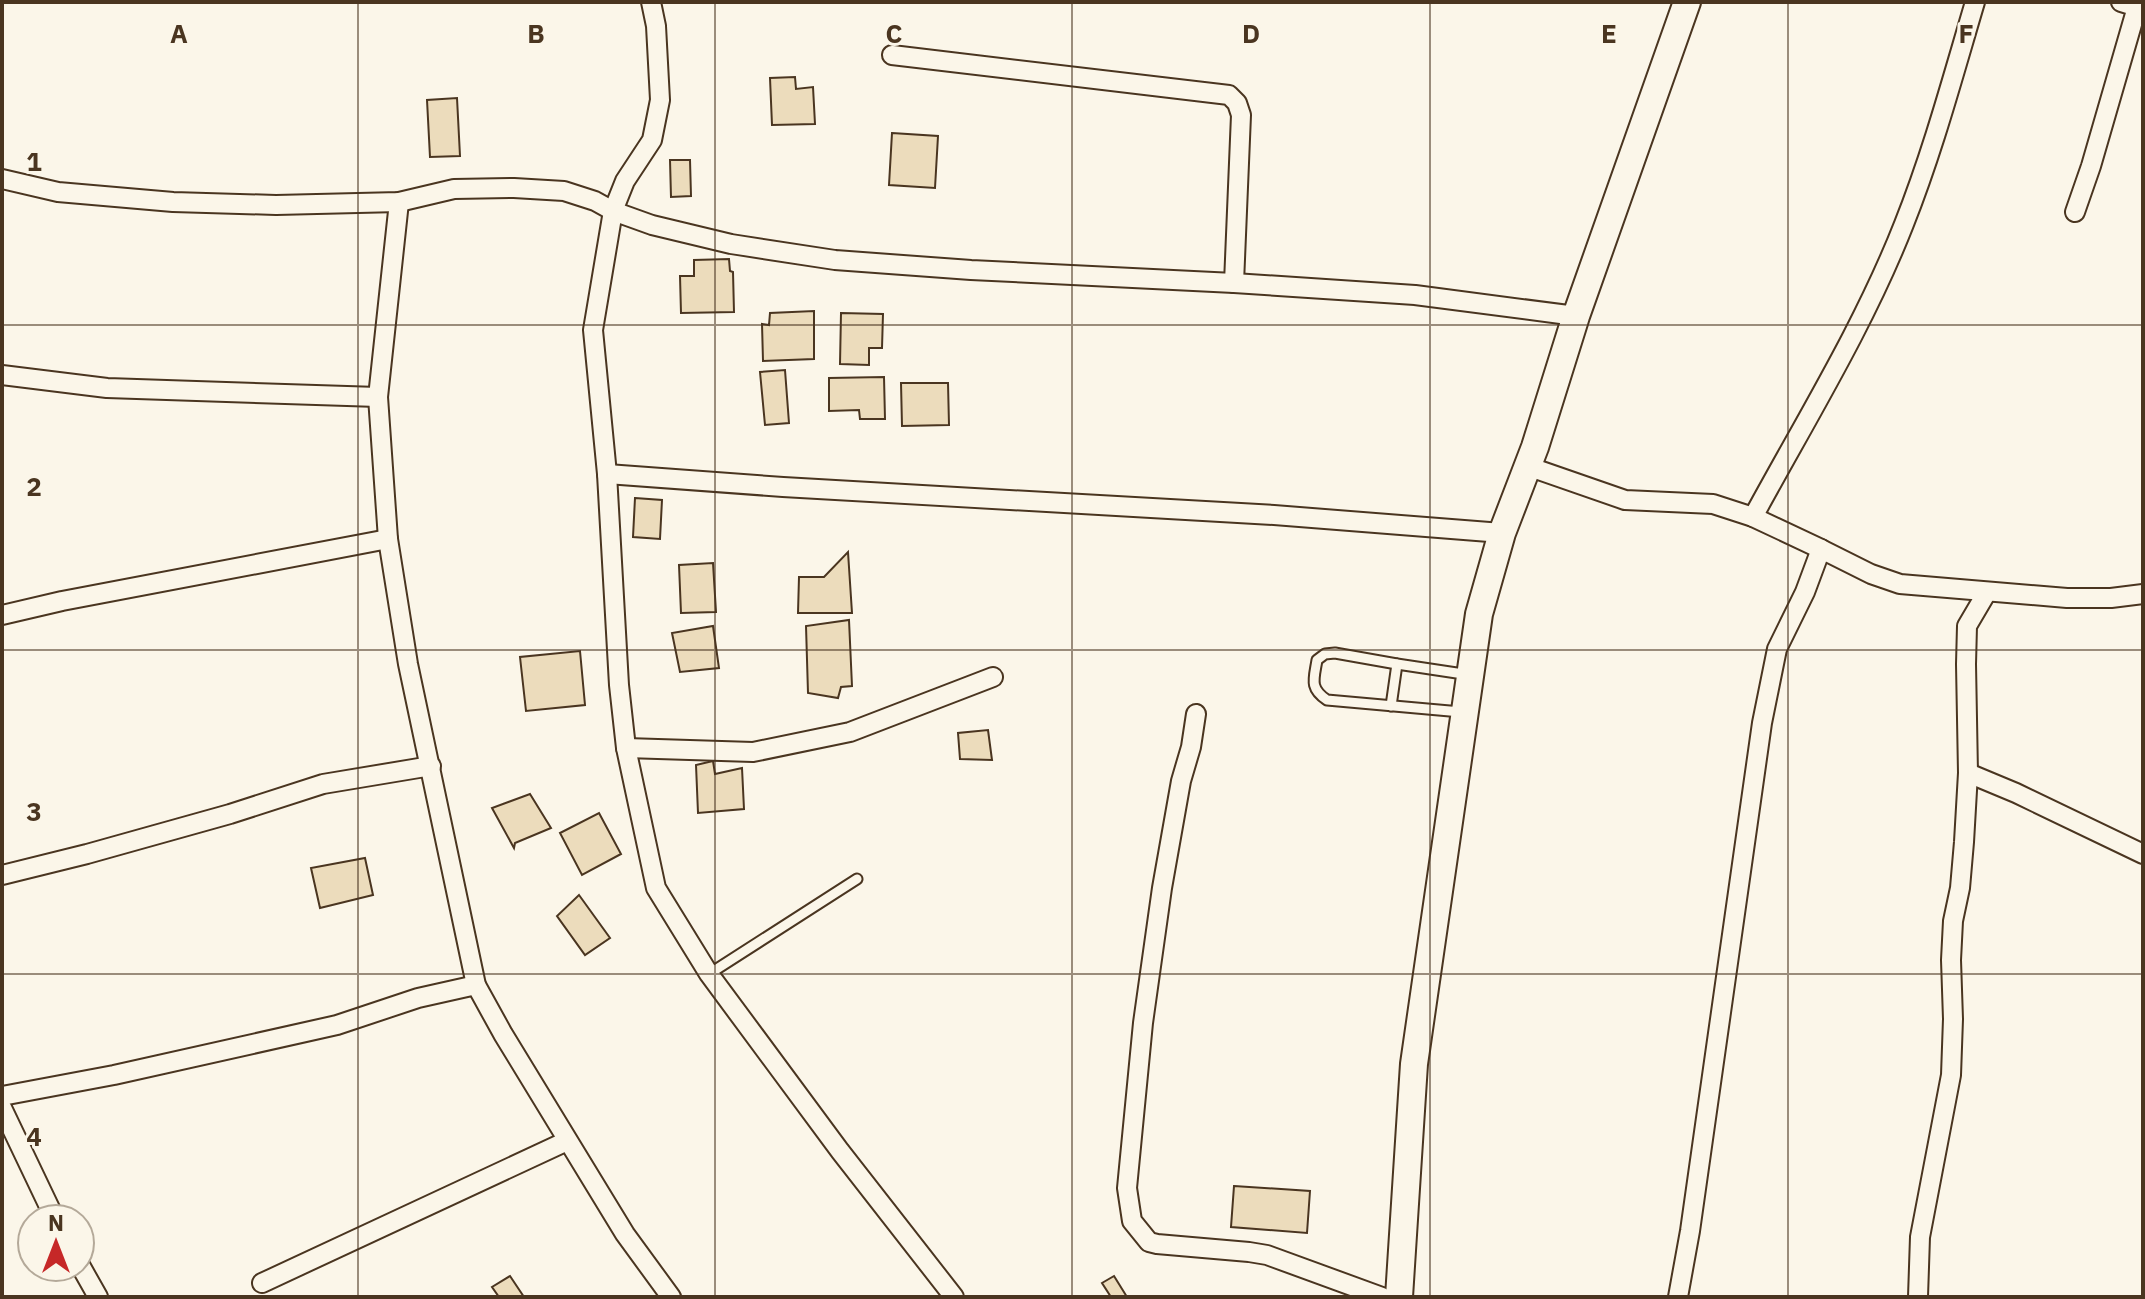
<svg xmlns="http://www.w3.org/2000/svg" width="2145" height="1299" viewBox="0 0 2145 1299" font-family="'IBM Plex Sans',sans-serif">
<style>
.building{fill:#ecdcbc;stroke:#4a3520;stroke-width:2}
.lines{fill:none;stroke-linecap:round;stroke-linejoin:round}
.lane-casing{stroke:#4a3520;stroke-width:13}
.street-casing{stroke:#4a3520;stroke-width:22}
.secondary-casing{stroke:#4a3520;stroke-width:30}
.lane{stroke:#fbf6e9;stroke-width:9}
.street{stroke:#fbf6e9;stroke-width:18}
.secondary{stroke:#fbf6e9;stroke-width:26}
.grid{fill:none;stroke:#4a3520;stroke-width:2;stroke-opacity:0.55}
.grid-label{font-size:26px;text-anchor:middle;font-weight:bold;fill:#4a3520;stroke:#fbf6e9;stroke-width:6;stroke-linejoin:round;paint-order:stroke}
</style>
<rect width="100%" height="100%" fill="#fbf6e9"/>
<!-- building -->
<g class="building">
<polygon points="795,77 796,89 813,87 815,124 772,125 770,78"/>
<polygon points="457,98 460,156 430,157 427,100"/>
<polygon points="892,133 938,136 935,188 889,185"/>
<polygon points="670,160 690,160 691,196 671,197"/>
<polygon points="729,259 730,271 733,272 734,312 681,313 680,276 694,276 694,260"/>
<polygon points="814,311 814,359 763,361 762,324 769,325 770,313"/>
<polygon points="841,313 883,314 882,348 869,348 869,365 840,364"/>
<polygon points="785,370 789,423 765,425 760,372"/>
<polygon points="884,377 885,419 860,419 859,410 829,411 829,378"/>
<polygon points="901,383 948,383 949,425 902,426"/>
<polygon points="635,498 662,500 660,539 633,537"/>
<polygon points="848,552 852,613 798,613 799,577 824,577"/>
<polygon points="713,563 716,612 681,613 679,565"/>
<polygon points="849,620 852,686 841,687 838,698 808,693 806,626"/>
<polygon points="713,626 719,668 680,672 672,633"/>
<polygon points="580,651 585,705 526,711 520,657"/>
<polygon points="988,730 992,760 960,759 958,733"/>
<polygon points="713,761 715,774 742,768 744,809 698,813 696,765"/>
<polygon points="530,794 551,828 515,843 514,848 492,808"/>
<polygon points="599,813 621,854 582,875 560,833"/>
<polygon points="365,858 373,895 320,908 311,868"/>
<polygon points="579,895 610,938 585,955 557,916"/>
<polygon points="1234,1186 1310,1191 1307,1233 1231,1227"/>
<polygon points="510,1276 524,1297 499,1297 492,1287"/>
<polygon points="1114,1276 1127,1297 1111,1297 1102,1283"/>
</g>
<g class="lines">
<defs>
<g id="lane">
<polyline points="1391,706 1397,664"/>
<path d="M1461,712L1327,700C1309,688 1314,679 1317,660L1325,654L1335,653L1397,664L1470,675"/>
<polyline points="709,974 857,879"/>
</g>
<g id="street">
<polyline points="651,2 656,26 660,100 652,140 625,181 613,211 593,330 607,474 619,685 626,748 656,888 709,974 840,1151 954,1297"/>
<polyline points="892,55 1229,95 1237,103 1241,115 1234,283"/>
<polyline points="2,179 58,192 173,202 276,205 399,202 454,189 514,188 564,191 595,201 613,211 652,225 731,244 835,260 971,270 1234,283 1415,295 1576,316"/>
<polyline points="399,202 378,397 388,539 408,664 476,985 503,1034 625,1234 671,1297"/>
<polyline points="2075,212 2091,166 2137,7 2121,2"/>
<polyline points="2,375 107,388 378,397"/>
<polyline points="1527,466 1625,500 1713,504 1753,517 1821,549"/>
<polyline points="607,474 783,487 1274,515 1502,533"/>
<path d="M1753,517C1805,421 1864,326 1904,224C1933,151 1953,76 1975,2"/>
<polyline points="2,615 62,601 388,539"/>
<polyline points="1196,714 1191,747 1181,781 1162,888 1143,1023 1127,1188 1132,1221 1149,1242 1157,1244 1249,1252 1267,1255 1382,1297"/>
<polyline points="626,748 753,752 850,732 993,677"/>
<polyline points="1968,773 2016,793 2143,854"/>
<polyline points="2,875 87,854 230,814 323,784 431,766"/>
<polyline points="2,1096 114,1075 337,1025 418,998 476,985"/>
<polyline points="2,1108 55,1219"/>
<polyline points="80,1265 98,1297"/>
<polyline points="262,1283 567,1141"/>
<polyline points="1678,1297 1690,1231 1762,723 1777,649 1805,592 1821,549 1871,574 1900,584 2067,598 2111,598 2143,594"/>
<polyline points="1918,1297 1920,1237 1951,1075 1953,1019 1951,960 1953,921 1960,888 1964,842 1968,773 1966,664 1967,626 1987,592"/>
</g>
<polyline id="secondary" points="1399,1297 1414,1064 1479,614 1502,533 1535,447 1576,316 1687,2"/>
</defs>
<!-- lane casing -->
<use href="#lane" class="lane-casing"/>
<!-- street casing -->
<use href="#street" class="street-casing"/>
<!-- secondary casing -->
<use href="#secondary" class="secondary-casing"/>
<!-- lane -->
<use href="#lane" class="lane"/>
<!-- street -->
<use href="#street" class="street"/>
<!-- secondary -->
<use href="#secondary" class="secondary"/>
</g>
<!-- grid -->
<path class="grid" d="M358,2V1297M715,2V1297M1072,2V1297M1430,2V1297M1788,2V1297M2,325H2143M2,650H2143M2,974H2143"/>
<g class="grid-label">
<text x="179" y="43">A</text>
<text x="536" y="43">B</text>
<text x="894" y="43">C</text>
<text x="1251" y="43">D</text>
<text x="1609" y="43">E</text>
<text x="1966" y="43">F</text>
<text x="34" y="171">1</text>
<text x="34" y="496">2</text>
<text x="34" y="821">3</text>
<text x="34" y="1146">4</text>
</g>
<!-- border -->
<rect width="2145" height="1299" fill="none" stroke="#4a3520" stroke-width="8"/>
<!-- north arrow -->
<g transform="translate(56 1243)"><circle r="38" fill="#fbf6e9" stroke="#b4a999" stroke-width="2"/>
<path d="M0-6L14 30L0 20L-14 30Z" fill="#c62828"/>
<text y="-12" font-size="22" font-weight="bold" text-anchor="middle" fill="#4a3520">N</text>
</g>
</svg>
